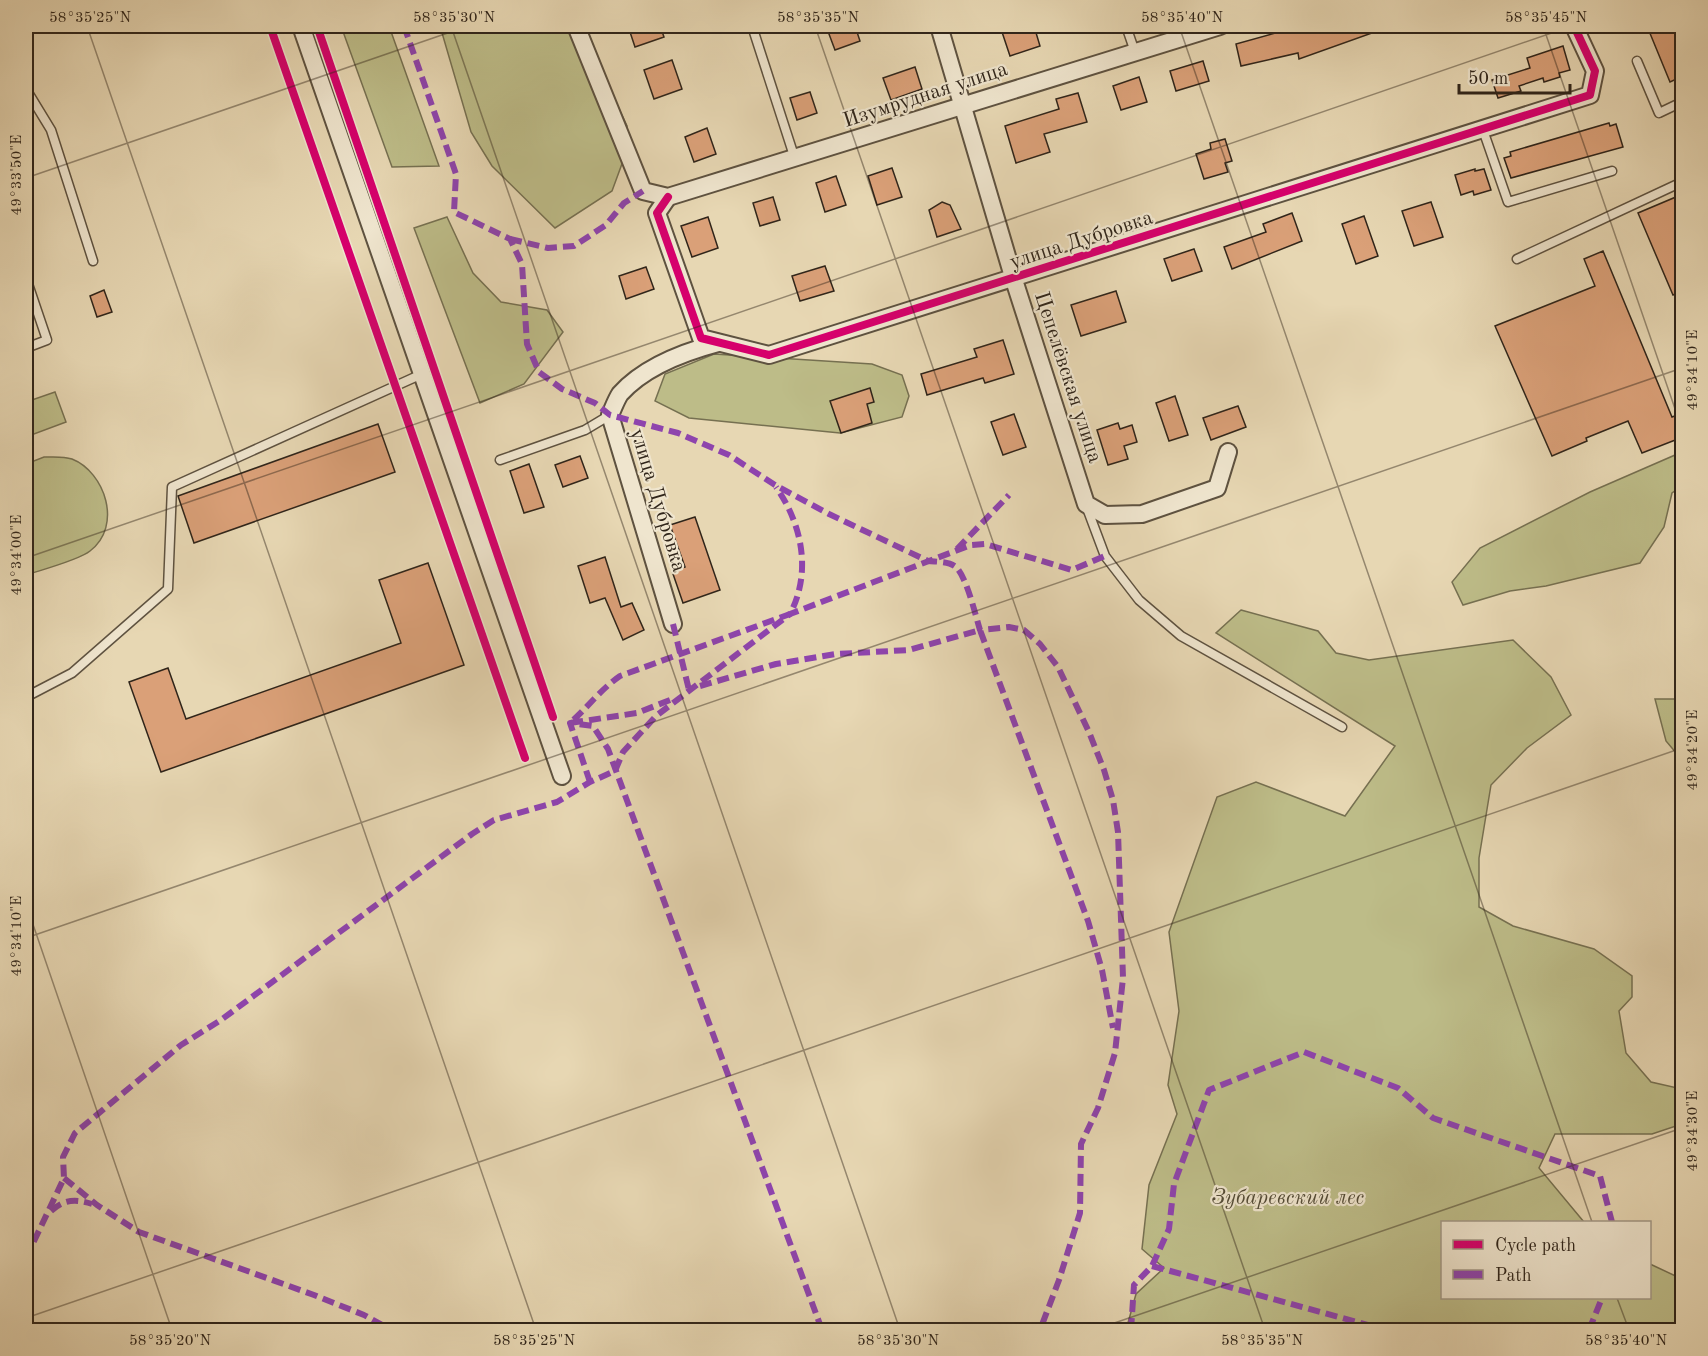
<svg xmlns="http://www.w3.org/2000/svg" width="1708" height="1356" viewBox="0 0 1708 1356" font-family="'Old Standard TT',serif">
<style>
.green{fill:#bdbc88;stroke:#767051;stroke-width:1.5}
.building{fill:#daa078;stroke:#30251a;stroke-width:1.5}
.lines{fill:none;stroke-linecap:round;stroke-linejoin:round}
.service-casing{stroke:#5e5240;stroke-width:11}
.minor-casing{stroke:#5e5240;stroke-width:20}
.service{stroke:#efe5ce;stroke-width:8}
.minor{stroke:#efe5ce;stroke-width:16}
.quiet{stroke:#8e44ad;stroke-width:6;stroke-dasharray:12 6;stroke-linecap:butt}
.cycleway-casing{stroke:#efe5ce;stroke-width:11}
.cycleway{stroke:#d6006c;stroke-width:8}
.ticks{fill:none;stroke:#30251a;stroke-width:1.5;stroke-opacity:0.45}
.labels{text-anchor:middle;stroke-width:4.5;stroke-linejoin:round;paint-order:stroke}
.street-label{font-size:21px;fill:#30251a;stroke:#efe5ce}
.park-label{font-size:21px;font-style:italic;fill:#534b36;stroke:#efe5ce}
.neatline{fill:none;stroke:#30251a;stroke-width:2}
.ticks-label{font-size:15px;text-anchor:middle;fill:#30251a}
</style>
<rect width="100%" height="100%" fill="#e7d7b3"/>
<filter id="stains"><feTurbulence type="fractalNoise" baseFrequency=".00333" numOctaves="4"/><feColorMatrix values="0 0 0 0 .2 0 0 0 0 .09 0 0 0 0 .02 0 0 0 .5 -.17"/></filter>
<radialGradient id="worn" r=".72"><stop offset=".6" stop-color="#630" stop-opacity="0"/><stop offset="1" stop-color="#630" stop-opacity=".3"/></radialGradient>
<!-- green -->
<g class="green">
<polygon points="341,26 389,26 439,166 392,167"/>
<polygon points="440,26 588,26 589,45 627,126 623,161 612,191 555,228 492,166 471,132"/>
<polygon points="447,217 473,273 501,302 547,310 563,332 524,384 480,403 414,228"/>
<polygon points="714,354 872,364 902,375 909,396 902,417 840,433 689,418 655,401 665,374"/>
<polygon points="55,392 66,422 26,437 26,402"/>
<polygon points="1682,452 1682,486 1672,493 1664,527 1640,563 1546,586 1510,591 1463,605 1452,582 1480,548 1590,492"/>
<path d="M44,457C53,457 63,456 72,459C105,472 123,526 90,551C79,560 41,570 26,575V464Z"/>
<polygon points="1241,610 1318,631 1336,653 1369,660 1513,640 1551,677 1571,715 1527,748 1491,785 1479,858 1479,907 1513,926 1594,949 1632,976 1632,997 1619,1011 1626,1053 1651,1082 1682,1089 1682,1124 1652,1134 1555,1134 1539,1168 1584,1222 1442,1222 1442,1298 1650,1298 1650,1264 1682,1279 1682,1330 1126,1330 1136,1294 1164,1268 1142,1249 1149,1185 1177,1114 1168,1085 1179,1011 1169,932 1217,797 1256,782 1345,816 1395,746 1216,633"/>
<polygon points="1655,699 1682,699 1682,760 1666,741"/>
</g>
<!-- building -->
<g class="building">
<polygon points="628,26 660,26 664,37 635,47"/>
<polygon points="826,26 855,26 860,41 835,50"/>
<polygon points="1000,26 1034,26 1040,46 1010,56"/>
<polygon points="1301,26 1386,26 1386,28 1299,59 1298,53 1241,66 1236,44"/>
<polygon points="1647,26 1683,26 1683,76 1670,82"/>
<polygon points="1563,46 1570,70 1559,73 1560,77 1544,82 1543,78 1519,86 1521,91 1498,98 1492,80 1530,68 1527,58"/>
<polygon points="672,60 682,89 654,99 644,70"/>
<polygon points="1203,61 1209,81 1176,91 1170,71"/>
<polygon points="915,67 922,89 891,100 883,78"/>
<polygon points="1139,77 1147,102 1121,110 1113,86"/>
<polygon points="810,92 817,113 797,120 790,98"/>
<polygon points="1078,93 1087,122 1044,134 1050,152 1016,163 1005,126 1059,109 1056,99"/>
<polygon points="1609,123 1610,126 1616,124 1623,147 1511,178 1504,158 1511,156 1510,152"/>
<polygon points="707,128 716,154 694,162 685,137"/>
<polygon points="1225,139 1232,161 1225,163 1228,172 1204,179 1196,154 1211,149 1210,143"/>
<polygon points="892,168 902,197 877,205 868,176"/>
<polygon points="1475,169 1475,171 1484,169 1491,190 1474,195 1473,191 1461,195 1455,175"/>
<polygon points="836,176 846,205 825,212 816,183"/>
<polygon points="1683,194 1683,291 1673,295 1638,213"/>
<polygon points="773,197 780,220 760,226 753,203"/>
<polygon points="942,202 950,205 961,229 937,237 929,210"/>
<polygon points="1431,202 1443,237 1414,246 1402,211"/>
<polygon points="1292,213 1302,241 1232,269 1224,247 1266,232 1263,224"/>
<polygon points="1364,216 1378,256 1356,264 1342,224"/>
<polygon points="708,217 718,248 692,257 681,226"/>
<polygon points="1194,249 1202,271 1172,281 1164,259"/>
<polygon points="1603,251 1672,417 1680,414 1683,437 1642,453 1628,421 1586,438 1587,441 1552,456 1495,326 1595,286 1584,259"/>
<polygon points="825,266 834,291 800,301 792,276"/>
<polygon points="646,267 654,289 626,299 619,276"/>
<polygon points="104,290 112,312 97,317 90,296"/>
<polygon points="1116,291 1126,322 1081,336 1071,305"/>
<polygon points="1003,340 1014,374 985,383 983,378 927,395 921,374 977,357 974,349"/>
<polygon points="870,388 874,402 867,404 872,423 841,433 830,401"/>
<polygon points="1175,396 1188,435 1169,441 1156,403"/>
<polygon points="1238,406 1246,427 1211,440 1203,418"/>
<polygon points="1014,414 1026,447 1003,455 991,422"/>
<polygon points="1118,423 1120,429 1132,425 1137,442 1124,446 1128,459 1108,465 1097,430"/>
<polygon points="378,424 395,472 194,543 178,496"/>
<polygon points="580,456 588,478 563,487 555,465"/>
<polygon points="529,464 544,507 524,513 510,471"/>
<polygon points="695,517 720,590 683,603 672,571 685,567 670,525"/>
<polygon points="605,557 621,607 632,603 644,630 623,640 605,598 590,603 578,566"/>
<polygon points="428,563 464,665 161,772 129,682 168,668 186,719 401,643 379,580"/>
</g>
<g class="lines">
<defs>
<g id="service">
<polyline points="752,26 795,159"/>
<polyline points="1126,26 1135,52"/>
<polyline points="1637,61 1659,113 1682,102"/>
<polyline points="26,89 51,130 93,261"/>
<polyline points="1483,130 1508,202 1612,171"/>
<polyline points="1517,259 1682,182"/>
<polyline points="26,278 47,340 26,348"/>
<polyline points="500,460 585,430 610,415"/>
<polyline points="1087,508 1105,556 1139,600 1181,636 1342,727"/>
<polyline points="26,697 72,673 168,589 172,487 422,374"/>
</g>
<g id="minor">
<polyline points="301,26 562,776"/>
<polyline points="576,26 643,191 668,197 1220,26"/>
<polyline points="939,26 1014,280 1086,504 1105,515 1142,514 1217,488 1228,452"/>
<polyline points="668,197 657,213 701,338 769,355 1590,95 1595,71 1574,26"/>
<path d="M673,624L610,415C613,409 616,400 620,394C644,367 684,352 718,343"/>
</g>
</defs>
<!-- service casing -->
<use href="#service" class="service-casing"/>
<!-- minor casing -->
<use href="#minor" class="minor-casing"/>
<!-- service -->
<use href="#service" class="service"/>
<!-- minor -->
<use href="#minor" class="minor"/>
<!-- quiet -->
<g class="quiet">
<path d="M404,26L456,174L454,212L510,239L522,264L527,344L539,372L562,389L595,403L610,415L678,433L729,455L775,485L829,514L928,561C937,562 949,561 956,567C967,578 975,614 980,630L1009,627L1024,630L1040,644L1058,667L1089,732L1104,770L1113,800L1118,832L1123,978L1115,1053L1098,1108L1081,1144L1080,1213L1059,1280L1040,1330"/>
<polyline points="510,239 548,248 574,246 606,225 624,203 643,191"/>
<polyline points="957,549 1009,495"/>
<polyline points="673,624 689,690"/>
<polyline points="700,686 776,664 836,654 909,650 980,630 1088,921 1102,970 1113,1028"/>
<path d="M670,700L637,713L570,723C587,708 601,689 620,676L790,614C812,572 802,524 776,487"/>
<polyline points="590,782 570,723 593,726 608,749 822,1330"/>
<polyline points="64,1178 97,1205 139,1232 314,1295 364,1315 391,1330"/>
<path d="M51,1211C64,1199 76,1199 92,1204"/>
<polyline points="26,1258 64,1178 63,1157 75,1133 181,1045 221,1020 472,834 494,820 557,802 590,782 615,771 623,752 656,716 790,614 971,545 985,544 1072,570 1105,556"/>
<polyline points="1152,1266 1379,1328 1380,1330"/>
<polyline points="1131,1330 1134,1285 1152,1266 1169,1229 1174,1184 1209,1090 1304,1052 1398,1088 1433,1118 1600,1176 1612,1222"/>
<polyline points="1589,1330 1602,1298"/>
</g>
<defs>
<g id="cycleway">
<polyline points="270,26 525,758"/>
<polyline points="317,26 553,717"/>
<polyline points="668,197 657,213 701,338 769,355 1590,95 1595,71 1574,26"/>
</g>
</defs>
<!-- cycleway casing -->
<use href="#cycleway" class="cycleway-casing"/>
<!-- cycleway -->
<use href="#cycleway" class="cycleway"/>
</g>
<!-- ticks -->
<path class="ticks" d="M87,26L536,1330M451,26L900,1330M815,26L1265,1330M1179,26L1592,1222M1543,26L1682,429M26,178L468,26M26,558L1572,26M26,904L172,1330M26,938L1682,368M1617,1298L1629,1330M26,1318L1682,748M1094,1330L1682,1128"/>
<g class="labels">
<!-- street labels -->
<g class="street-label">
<text transform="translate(925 94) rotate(-18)" y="7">Изумрудная улица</text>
<text transform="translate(1081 239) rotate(-18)" y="7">улица Дубровка</text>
<text transform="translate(1069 377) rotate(72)" y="7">Цепелёвская улица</text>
<text transform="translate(659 500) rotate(73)" y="7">улица Дубровка</text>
</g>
<!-- park labels -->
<g class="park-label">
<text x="1288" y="1204">Зубаревский лес</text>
</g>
</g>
<!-- margin -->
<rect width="1708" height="1356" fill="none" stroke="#e7d7b3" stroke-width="66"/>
<!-- legend -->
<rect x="1441" y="1221" width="210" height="78" fill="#efe5ce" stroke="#a39886" stroke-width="1.5"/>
<rect x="1453" y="1240" width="30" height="9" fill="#d6006c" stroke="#a39886" stroke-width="1.5"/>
<text x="1495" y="1251" font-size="18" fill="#30251a">Cycle path</text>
<rect x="1453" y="1270" width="30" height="9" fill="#8e44ad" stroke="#a39886" stroke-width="1.5"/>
<text x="1495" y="1281" font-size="18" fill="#30251a">Path</text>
<!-- scale -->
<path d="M1459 84v9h111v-9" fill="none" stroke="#30251a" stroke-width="3"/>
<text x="1468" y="84" font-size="18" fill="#30251a" stroke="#efe5ce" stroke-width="4.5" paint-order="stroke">50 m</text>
<rect x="33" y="33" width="1642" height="1290" class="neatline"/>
<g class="ticks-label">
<text x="90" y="22">58°35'25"N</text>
<text x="454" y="22">58°35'30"N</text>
<text x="818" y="22">58°35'35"N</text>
<text x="1182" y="22">58°35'40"N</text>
<text x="1546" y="22">58°35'45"N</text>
<text transform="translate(16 175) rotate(-90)" y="5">49°33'50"E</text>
<text transform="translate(1692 370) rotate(-90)" y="5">49°34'10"E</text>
<text transform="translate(16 555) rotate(-90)" y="5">49°34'00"E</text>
<text transform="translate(1692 750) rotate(-90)" y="5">49°34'20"E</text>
<text transform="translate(16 936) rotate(-90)" y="5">49°34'10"E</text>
<text transform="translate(1692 1131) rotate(-90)" y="5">49°34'30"E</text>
<text x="170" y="1345">58°35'20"N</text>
<text x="534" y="1345">58°35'25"N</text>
<text x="898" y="1345">58°35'30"N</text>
<text x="1262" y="1345">58°35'35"N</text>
<text x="1626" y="1345">58°35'40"N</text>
</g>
<rect width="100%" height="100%" filter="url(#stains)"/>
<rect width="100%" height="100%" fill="url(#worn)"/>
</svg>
